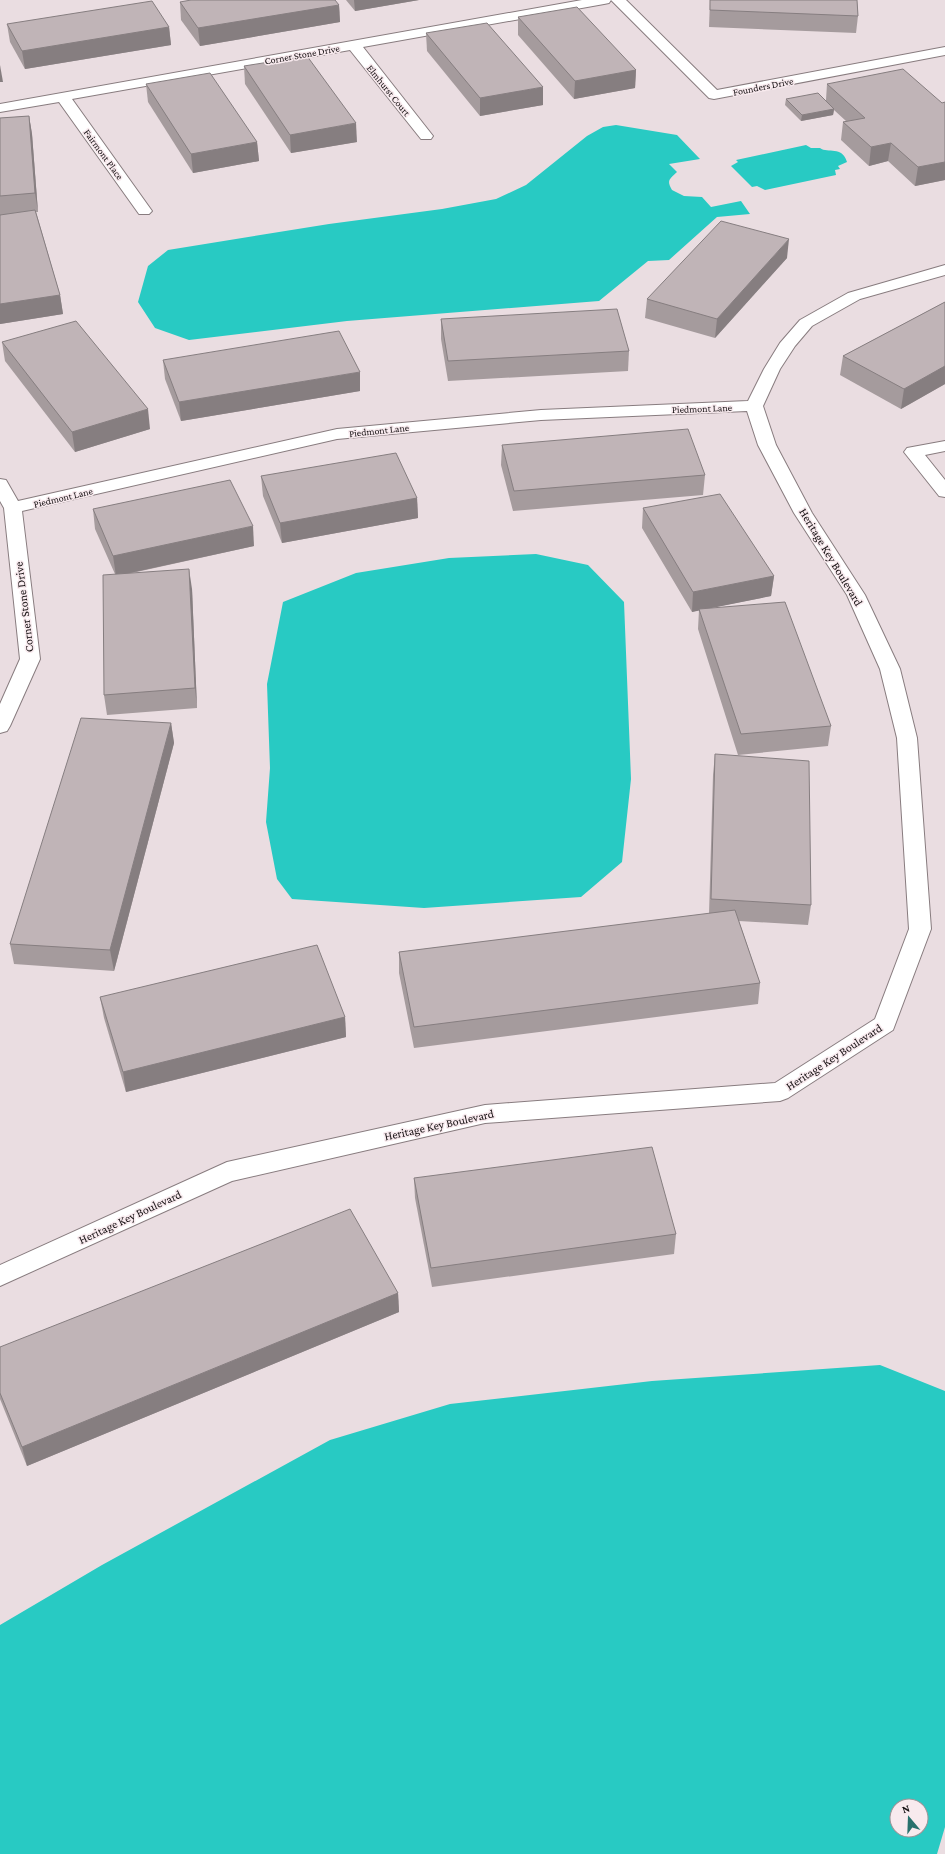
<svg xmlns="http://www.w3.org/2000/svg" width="945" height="1854" viewBox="0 0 945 1854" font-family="'Crimson Pro',serif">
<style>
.water{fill:#28cac3;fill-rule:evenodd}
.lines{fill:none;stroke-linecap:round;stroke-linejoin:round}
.minor-casing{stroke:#887c7f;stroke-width:2}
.minor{fill:#fff;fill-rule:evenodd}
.wall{fill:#a59b9d}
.shaded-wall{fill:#867e80}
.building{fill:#c0b4b7;stroke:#867e80}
.labels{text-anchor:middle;stroke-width:3;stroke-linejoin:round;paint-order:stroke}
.far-street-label{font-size:10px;fill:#151012;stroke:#f8eaee}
.street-label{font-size:12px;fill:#151012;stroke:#f8eaee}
</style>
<rect width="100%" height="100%" fill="#eadde1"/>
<!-- water -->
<g class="water">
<path d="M616,125L677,135L700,159L669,164L677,172C670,179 666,180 672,190L684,196L702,197L711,207L741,201L750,214L717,217L669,260L648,261L599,301L347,321L189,340L155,328L138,302L148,266L168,250L329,224L442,209L496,199L526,185L587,136L603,127Z"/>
<path d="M806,145L811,148H820C828,154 842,145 847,162L838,166L840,169L835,170L836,175L765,190L757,186L752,187L731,166L738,162L736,160Z"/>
<polygon points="536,554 588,565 624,602 631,779 622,862 581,897 424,908 292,899 277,879 266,822 270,768 267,684 283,602 356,573 449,558"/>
<path d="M880,1365L945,1391V1827L937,1854H0V1625L102,1565L330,1440L450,1404L652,1381ZM897,1806H921V1830H897Z"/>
</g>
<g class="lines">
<defs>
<g id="minor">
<polygon points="582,0 611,0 609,3 604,4 363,47 433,136 431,139 421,139 350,50 72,99 152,211 149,214 139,214 59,102 0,112 0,104"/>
<polygon points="611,0 626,0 717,90 945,47 945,55 714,99 709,98"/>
<polygon points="945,265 945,275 860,299 812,326 795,346 780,369 763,406 776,445 812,513 865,595 900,669 917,738 931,929 893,1030 788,1098 780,1101 485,1123 232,1181 0,1286 0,1265 227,1162 485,1105 775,1083 875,1019 909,929 897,738 880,669 847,595 794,513 758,445 747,411 541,420 337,439 22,511 40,659 10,726 7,731 0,733 0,704 20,659 4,508 0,501 0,479 6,480 18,501 337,429 541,410 748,401 764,369 780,343 800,320 848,293"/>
<polygon points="945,441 945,451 925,455 945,480 945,497 939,496 904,452 907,448"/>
</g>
</defs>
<!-- minor casing -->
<use href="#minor" class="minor-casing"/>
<!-- minor -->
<use href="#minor" class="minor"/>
</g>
<!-- wall -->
<g class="wall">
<polygon points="346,0 419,0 355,11"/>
<polygon points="710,0 857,0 858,16 856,33 709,27"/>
<polygon points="180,2 339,5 340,22 200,46 181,20"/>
<polygon points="518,17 636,70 635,88 574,99 518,35"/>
<polygon points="7,24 169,27 171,45 25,69 10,42"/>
<polygon points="426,33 543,105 480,116 427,51"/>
<polygon points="244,66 357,142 291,153 245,84"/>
<polygon points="146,84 257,142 259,161 193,173 148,102"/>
<polygon points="827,84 942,103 945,102 945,180 915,186 888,161 869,166 841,140 843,122 846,121 834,110 833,115 801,121 785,105 786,99 826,100"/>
<polygon points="29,116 32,134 38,212 36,212 60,295 63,314 0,324 0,118"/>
<polygon points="787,258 715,338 645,318 647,299"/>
<polygon points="945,302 945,384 901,409 840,375 843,356"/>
<polygon points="441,319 629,351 628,371 448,381 441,339"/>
<polygon points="2,342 150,429 75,452 5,361"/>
<polygon points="163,360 360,391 181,421 165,379"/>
<polygon points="502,445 705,475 703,495 513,511 501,465"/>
<polygon points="261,476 417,498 418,518 282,543 263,496"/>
<polygon points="643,508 774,576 771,596 710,608 831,726 828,746 738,755 698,629 699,610 692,612 642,528"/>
<polygon points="93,509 254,546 132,573 192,589 197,708 107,715 104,695 115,574 95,529"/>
<polygon points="171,723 174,743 114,971 14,964 10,944"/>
<polygon points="715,754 811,905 808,925 739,921 760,983 758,1004 414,1048 399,973 399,952 709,914 713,775"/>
<polygon points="100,997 345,1017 346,1037 126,1092 104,1018"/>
<polygon points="414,1178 676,1234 674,1254 432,1287 415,1198"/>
<polygon points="398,1293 399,1312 27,1466 0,1399 0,1347"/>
</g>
<!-- shaded-wall -->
<g class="shaded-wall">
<polygon points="354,0 419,0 355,11"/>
<polygon points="339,5 340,22 200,46 198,28"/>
<polygon points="169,27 171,45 25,69 22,51"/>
<polygon points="0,65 3,82 0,82"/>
<polygon points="636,70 635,88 574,99 575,81"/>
<polygon points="543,87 543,105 480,116 480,98"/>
<polygon points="834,109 833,115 801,121 802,115"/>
<polygon points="29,116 32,134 38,212 35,193"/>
<polygon points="356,123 357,142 291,153 290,135"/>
<polygon points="257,142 259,161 193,173 191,154"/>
<polygon points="891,143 888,161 869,166 871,147"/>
<polygon points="945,162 945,180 915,186 918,167"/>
<polygon points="789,239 787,258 715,338 717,319"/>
<polygon points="60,295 63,314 0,324 0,304"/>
<polygon points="945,366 945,384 901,409 904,389"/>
<polygon points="360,372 360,391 181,421 179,402"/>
<polygon points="148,409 150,429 75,452 72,432"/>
<polygon points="417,498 418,518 282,543 280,523"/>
<polygon points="253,526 254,546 116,576 113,556"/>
<polygon points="189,569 192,589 197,708 195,688"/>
<polygon points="774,576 771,596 692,612 693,592"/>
<polygon points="171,723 174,743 114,971 110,950"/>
<polygon points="345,1017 346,1037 126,1092 123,1072"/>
<polygon points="398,1293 399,1312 27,1466 22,1447"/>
</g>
<!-- building -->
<g class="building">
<polygon points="191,0 335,0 339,5 198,28 180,2"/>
<polygon points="710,0 857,0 858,16 710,10"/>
<polygon points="152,1 169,27 22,51 7,24"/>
<polygon points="577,7 636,70 575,81 518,17"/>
<polygon points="487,23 543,87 480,98 426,33"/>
<polygon points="307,56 356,123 290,135 244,66"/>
<polygon points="903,69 942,103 945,102 945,162 918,167 891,143 871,147 843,122 865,118 827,84"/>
<polygon points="210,73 257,142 191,154 146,84"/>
<polygon points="818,93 834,109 802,115 786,99"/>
<polygon points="29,116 35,193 0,196 0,118"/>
<polygon points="35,210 60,295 0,304 0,215"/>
<polygon points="721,221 789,239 717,319 647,299"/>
<polygon points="945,302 945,366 904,389 843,356"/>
<polygon points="617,309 629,351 448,361 441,319"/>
<polygon points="76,321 148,409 72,432 2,342"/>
<polygon points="339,331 360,372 179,402 163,360"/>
<polygon points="688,429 705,475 514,491 502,445"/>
<polygon points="396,453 417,498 280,523 261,476"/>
<polygon points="230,480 253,526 113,556 93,509"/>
<polygon points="720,494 774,576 693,592 643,508"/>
<polygon points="189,569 195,688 104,695 103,575"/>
<polygon points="785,602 831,726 741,734 699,609"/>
<polygon points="81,718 171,723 110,950 10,944"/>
<polygon points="715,754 809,761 811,905 711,899"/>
<polygon points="735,910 760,983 414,1027 399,952"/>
<polygon points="317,945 345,1017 123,1072 100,997"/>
<polygon points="652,1147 676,1234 431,1268 414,1178"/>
<polygon points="350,1209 398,1293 22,1447 0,1393 0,1347"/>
</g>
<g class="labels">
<!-- far-street labels -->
<g class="far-street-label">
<text transform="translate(302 54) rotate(-10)" y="4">Corner Stone Drive</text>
<text transform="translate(763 86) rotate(-11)" y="4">Founders Drive</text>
<text transform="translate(389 90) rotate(51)" y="4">Elmhurst Court</text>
<text transform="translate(104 154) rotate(54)" y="4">Fairmont Place</text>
<text transform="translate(702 408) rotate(-2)" y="4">Piedmont Lane</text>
<text transform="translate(379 430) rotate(-6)" y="4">Piedmont Lane</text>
<text transform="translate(63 497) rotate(-13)" y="4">Piedmont Lane</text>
</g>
<!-- street labels -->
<g class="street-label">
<text transform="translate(831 557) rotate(59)" y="4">Heritage Key Boulevard</text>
<text transform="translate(24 607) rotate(-97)" y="4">Corner Stone Drive</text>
<text transform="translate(834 1057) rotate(-33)" y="4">Heritage Key Boulevard</text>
<text transform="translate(439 1125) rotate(-12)" y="4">Heritage Key Boulevard</text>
<text transform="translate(130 1217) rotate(-25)" y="4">Heritage Key Boulevard</text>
</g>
</g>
<!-- north arrow -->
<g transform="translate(909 1818) rotate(341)"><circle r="19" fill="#f8eaee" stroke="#9d9396"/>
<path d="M0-3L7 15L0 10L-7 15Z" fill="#28716d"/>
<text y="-6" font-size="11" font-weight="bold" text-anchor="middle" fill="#151012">N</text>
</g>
</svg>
